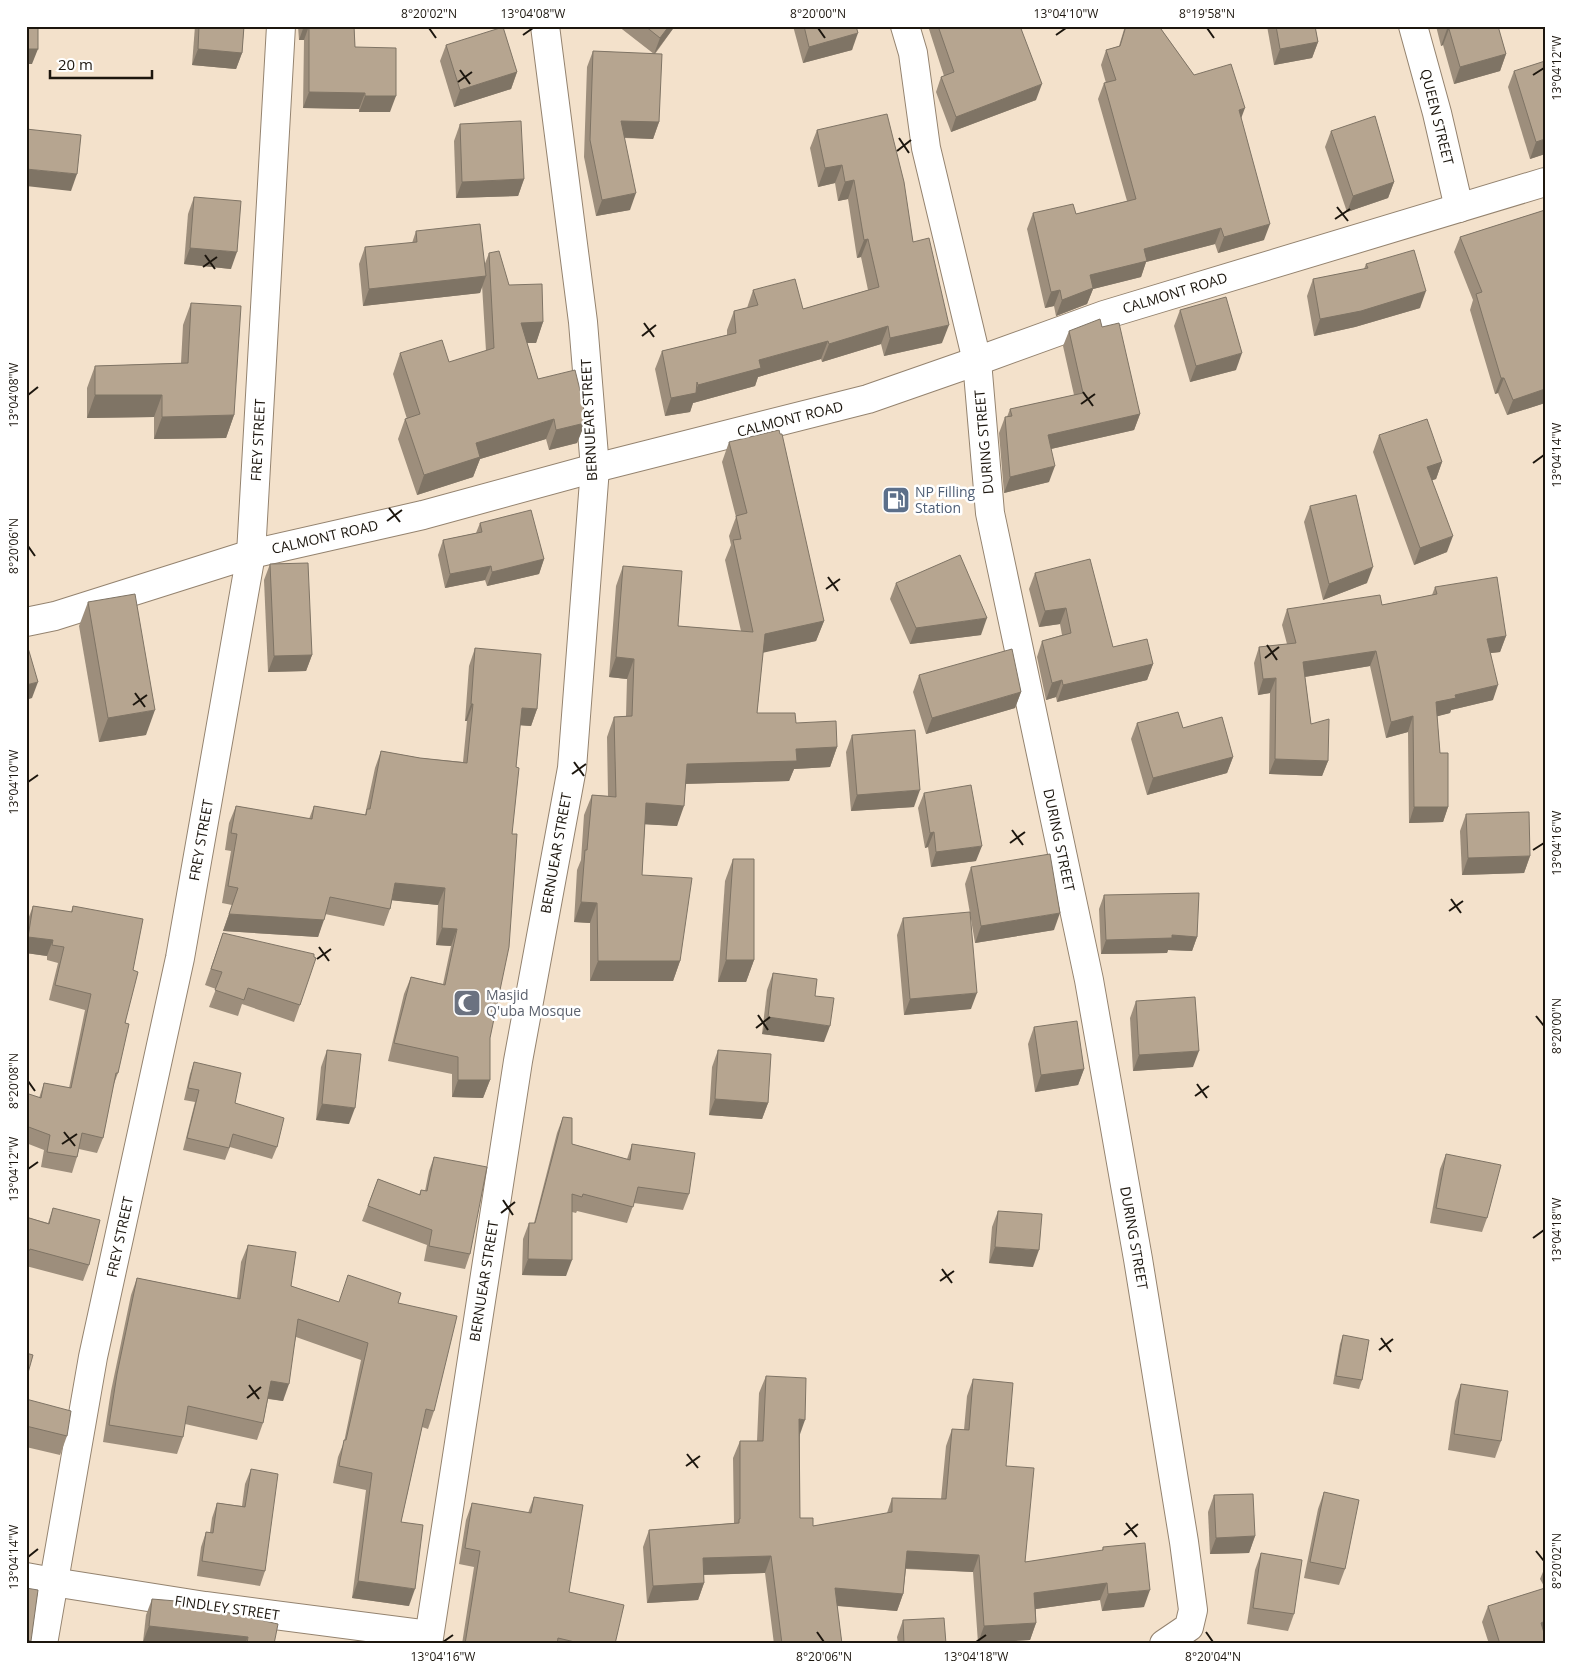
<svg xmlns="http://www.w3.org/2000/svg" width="1571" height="1670" viewBox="0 0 1571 1670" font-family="'Open Sans',sans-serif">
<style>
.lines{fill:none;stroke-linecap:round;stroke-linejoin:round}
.minor-casing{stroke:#94836f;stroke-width:30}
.minor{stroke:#fff;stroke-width:28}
.wall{fill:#9d8e7c}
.shaded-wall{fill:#7f7465}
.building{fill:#b6a590;stroke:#7f7465}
.ticks{fill:none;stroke:#1c160e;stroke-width:2}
.labels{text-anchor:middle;stroke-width:5;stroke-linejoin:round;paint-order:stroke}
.street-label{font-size:14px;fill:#1c160e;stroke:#fff}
.service-label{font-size:14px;fill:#4e5e75;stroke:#fff;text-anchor:start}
.worship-label{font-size:14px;fill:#5b616d;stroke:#fff;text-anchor:start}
.neatline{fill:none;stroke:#1c160e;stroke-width:2}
.ticks-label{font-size:12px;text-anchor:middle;fill:#1c160e}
</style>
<rect width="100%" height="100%" fill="#f3e1cb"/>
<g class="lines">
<defs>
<g id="minor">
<polyline points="905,26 913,53 926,148 977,361 990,513 1089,980 1138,1259 1184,1542 1193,1610 1189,1627 1164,1644"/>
<polyline points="1413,26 1437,113 1459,208"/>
<polyline points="26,622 55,616 251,554 423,515 595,468 868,399 977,361 1104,315 1545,182"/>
<polyline points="26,1577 53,1582 205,1606 429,1635"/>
<polyline points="43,1644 93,1357 180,958 251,554 281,26"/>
<polyline points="428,1644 518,1061 572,768 595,468 583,322 545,26"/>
</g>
</defs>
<!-- minor casing -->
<use href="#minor" class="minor-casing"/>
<!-- minor -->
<use href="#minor" class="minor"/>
</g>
<!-- wall -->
<g class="wall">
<polygon points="195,26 244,26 242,53 236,69 192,65"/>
<polygon points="298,26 354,26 355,47 390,112 359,112 359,109 303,108 304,40 299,40"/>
<polygon points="618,26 675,26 655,54 659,122 653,139 624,138 630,210 596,216 584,157 587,67 593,51 654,54"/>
<polygon points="793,26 856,26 852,50 803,63"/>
<polygon points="928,26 1026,26 1021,27 1036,100 951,132 936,92 941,77 944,76"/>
<polygon points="1125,26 1161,26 1161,29 1194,75 1241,118 1264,240 1218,253 1215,244 1146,262 1141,277 1093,289 1087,304 1056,316 1054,306 1045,308 1027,229 1033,213 1076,214 1127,201 1098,99 1104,83 1106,83 1101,65 1106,50 1119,46"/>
<polygon points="1267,26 1315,26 1318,42 1312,58 1274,65"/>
<polygon points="1436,26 1501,26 1498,27 1506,54 1500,71 1454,84 1443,45 1441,46"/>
<polygon points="446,45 517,72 511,89 454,107 440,61"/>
<polygon points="1514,71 1545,154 1530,159 1508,87"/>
<polygon points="460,124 524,179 518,196 456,198 454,141"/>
<polygon points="817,130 913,242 942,343 884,356 881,344 822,362 821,359 758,377 755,386 693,403 690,412 665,416 655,369 662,351 727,335 727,330 734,311 747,308 753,290 803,309 868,290 861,257 857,258 848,199 838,201 835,183 818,187 810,148"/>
<polygon points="1331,131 1394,182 1388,198 1347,212 1325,147"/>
<polygon points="194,197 231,269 184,264 188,214"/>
<polygon points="1545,210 1545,403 1507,415 1498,393 1495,394 1470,310 1473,300 1454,252 1460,237"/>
<polygon points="416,231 484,266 489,253 509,285 543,322 536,343 527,343 538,379 585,423 577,443 549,450 546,439 480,459 473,477 417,495 398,439 405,419 407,419 393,374 400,353 449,362 486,351 482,285 480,293 363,306 359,264 365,247 412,243"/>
<polygon points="1366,264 1420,308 1355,327 1314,336 1307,296 1313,279 1364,269"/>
<polygon points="191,303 234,415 226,438 154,439 154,417 87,418 87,388 95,366 181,363 183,325"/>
<polygon points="1180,310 1236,370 1190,382 1174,326"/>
<polygon points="1102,327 1140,414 1134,430 1051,449 1049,482 1004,493 999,433 1005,417 1007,417 1010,409 1074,395 1063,346 1069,331"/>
<polygon points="1379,435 1442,462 1436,479 1432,480 1447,552 1414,565 1373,452"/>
<polygon points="729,442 824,621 816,641 763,652 757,713 796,723 837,747 830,767 794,769 789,781 685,784 677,826 645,824 642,875 680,961 673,981 590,981 590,923 574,922 577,870 581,860 584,815 592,795 608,796 607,737 614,717 626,716 627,679 609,677 616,586 623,566 678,626 741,631 725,560 731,545 729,536 736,517 722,462"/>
<polygon points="1310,506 1367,583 1323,600 1304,522"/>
<polygon points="480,523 544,559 539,574 487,586 485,580 445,588 438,555 443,540 476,533"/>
<polygon points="270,564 312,655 306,671 268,672 264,580"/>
<polygon points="1035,573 1113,647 1153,664 1147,680 1057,702 1056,697 1046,700 1037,657 1042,641 1062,635 1060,624 1039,627 1029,589"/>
<polygon points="896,583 981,635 910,644 890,599"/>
<polygon points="1435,587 1506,636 1500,652 1491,653 1493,700 1451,710 1450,713 1437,716 1440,753 1448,807 1443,822 1409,823 1408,732 1386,738 1370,666 1305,677 1311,724 1328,761 1322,776 1269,774 1270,693 1258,695 1254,663 1259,647 1287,644 1282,625 1287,609 1382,605 1432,595"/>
<polygon points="88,602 146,735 99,742 79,626"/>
<polygon points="475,648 537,709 531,726 520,725 490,1038 490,1080 483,1098 452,1097 452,1074 388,1061 404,994 411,977 443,984 451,946 436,945 438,905 392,900 390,909 384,926 325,914 318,937 223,931 232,905 222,903 231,851 225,850 229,823 236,806 309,819 314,806 365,815 375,768 381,751 420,758 463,762 467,721 465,721 469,666"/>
<polygon points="919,675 1021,692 1015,708 926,734 913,692"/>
<polygon points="1137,723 1183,728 1233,757 1227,773 1147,795 1131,739"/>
<polygon points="852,735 914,807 851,811 846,752"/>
<polygon points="924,793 976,861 931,867 928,847 925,848 918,808"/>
<polygon points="1466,814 1530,856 1524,873 1462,875 1460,831"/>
<polygon points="733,859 754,960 746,982 718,982 725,881"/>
<polygon points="971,867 1054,930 975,943 965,884"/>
<polygon points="1104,895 1197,937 1192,951 1168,950 1167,953 1101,954 1099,909"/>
<polygon points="33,906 71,912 73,906 133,970 118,1073 112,1089 103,1138 97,1153 79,1149 77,1157 72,1173 41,1167 44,1150 26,1143 26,1093 39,1098 44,1083 69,1088 85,1010 49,1000 58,963 47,960 47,956 26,953 27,922"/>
<polygon points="903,918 971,1009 904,1015 897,935"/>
<polygon points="223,933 300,1005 294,1022 242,1004 238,1016 209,1007 216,989 205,985"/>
<polygon points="773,973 815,996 824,1042 762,1034 767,990"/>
<polygon points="1136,1001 1193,1067 1133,1071 1130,1018"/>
<polygon points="1034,1027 1084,1069 1078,1085 1035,1092 1028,1044"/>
<polygon points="327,1050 349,1124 316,1120 321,1067"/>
<polygon points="718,1050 768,1103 762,1119 709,1115 712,1067"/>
<polygon points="194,1062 235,1103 277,1147 272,1159 230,1147 225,1160 183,1150 195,1102 184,1100 190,1074"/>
<polygon points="563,1117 572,1144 627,1159 632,1144 689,1194 683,1210 634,1203 627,1223 577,1211 576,1213 572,1212 566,1276 522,1275 523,1239 529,1223 534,1223 557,1133"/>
<polygon points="1446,1154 1487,1218 1482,1232 1430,1223 1440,1169"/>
<polygon points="434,1157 470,1254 465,1269 424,1261 427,1245 362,1221 378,1179 419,1195 421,1190 425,1191 429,1171"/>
<polygon points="53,1208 89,1265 83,1281 26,1266 26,1217 48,1223"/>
<polygon points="998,1211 1033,1267 989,1263 992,1227"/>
<polygon points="248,1245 291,1286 338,1302 398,1303 434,1411 428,1429 422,1427 401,1522 409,1606 352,1598 366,1490 333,1483 338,1457 344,1442 361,1360 296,1337 283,1401 268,1399 263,1423 257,1440 185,1424 183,1437 177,1454 103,1442 111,1391 131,1295 137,1278 237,1298 241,1262"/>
<polygon points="1343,1335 1362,1380 1359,1389 1333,1384 1340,1344"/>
<polygon points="766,1376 800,1435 800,1518 813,1526 887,1513 892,1498 941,1499 946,1446 952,1429 964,1430 967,1396 973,1379 1006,1466 1025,1562 1102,1551 1103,1547 1144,1607 1102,1611 1100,1600 1036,1609 1036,1623 1030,1640 978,1643 973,1572 906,1569 903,1594 897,1611 837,1606 842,1644 774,1644 765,1573 704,1575 704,1583 698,1600 647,1603 643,1547 649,1530 734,1523 733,1458 740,1441 757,1441 759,1393"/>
<polygon points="1461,1384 1501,1441 1495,1458 1448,1450 1455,1401"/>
<polygon points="26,1399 67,1436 60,1455 26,1447"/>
<polygon points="251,1469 265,1571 260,1586 197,1576 201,1547 206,1532 210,1532 212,1518 217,1503 242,1506 245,1484"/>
<polygon points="1324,1492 1345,1569 1339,1585 1304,1578 1318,1509"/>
<polygon points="1214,1495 1255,1536 1249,1553 1210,1554 1208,1512"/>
<polygon points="534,1497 569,1592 615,1644 462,1644 474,1567 459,1564 466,1520 472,1503 528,1513"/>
<polygon points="1261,1553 1294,1614 1288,1631 1247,1624 1255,1570"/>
<polygon points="1545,1567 1545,1644 1489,1644 1482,1622 1488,1606 1545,1588 1540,1579"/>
<polygon points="152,1599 274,1644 162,1644 143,1642 146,1615"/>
<polygon points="903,1620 946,1644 898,1644 897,1637"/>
</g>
<!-- shaded-wall -->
<g class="shaded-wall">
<polygon points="304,26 309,26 304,40 299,40"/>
<polygon points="669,26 675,26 654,54 660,38"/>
<polygon points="1447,29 1449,29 1443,45 1441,46"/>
<polygon points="858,33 852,50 803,63 809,47"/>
<polygon points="1318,42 1312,58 1274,65 1280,49"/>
<polygon points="26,49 38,49 32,64 26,64"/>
<polygon points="198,49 242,53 236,69 192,65"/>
<polygon points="1506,54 1500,71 1454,84 1460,67"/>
<polygon points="517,72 511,89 454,107 460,90"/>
<polygon points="1042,84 1036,100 951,132 956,117"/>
<polygon points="309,92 365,93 359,109 303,108"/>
<polygon points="365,96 396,96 390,112 359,112"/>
<polygon points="1245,108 1239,124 1239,110"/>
<polygon points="621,121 659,122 653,139 615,137"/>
<polygon points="1545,139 1545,154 1530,159 1536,142"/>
<polygon points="842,165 835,183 818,187 825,168"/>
<polygon points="26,169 77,174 71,191 26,186"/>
<polygon points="524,179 518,196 456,198 462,182"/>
<polygon points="854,180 848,199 838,201 845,182"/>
<polygon points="1394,182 1388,198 1347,212 1353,196"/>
<polygon points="636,193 630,210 596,216 602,200"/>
<polygon points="1270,224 1264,240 1218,253 1224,237"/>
<polygon points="1221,228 1215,244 1146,262 1141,277 1093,289 1087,304 1056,316 1062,300 1090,275 1144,249"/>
<polygon points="868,239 861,257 857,258 864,240"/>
<polygon points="190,248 237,252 231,269 184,264"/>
<polygon points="486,276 480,293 363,306 369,289"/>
<polygon points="1060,290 1054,306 1045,308 1051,292"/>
<polygon points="1426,291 1420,308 1355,327 1314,336 1320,319"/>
<polygon points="543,322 536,343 514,343 521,323"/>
<polygon points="949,325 942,343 884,356 890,338"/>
<polygon points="888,326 881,344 822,362 829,344"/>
<polygon points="828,341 821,359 758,377 755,386 693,403 690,412 665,416 671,398 695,393 698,385 759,360"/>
<polygon points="1242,353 1236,370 1190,382 1196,366"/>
<polygon points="1501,378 1504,378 1498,393 1495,394"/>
<polygon points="1545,389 1545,403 1507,415 1513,400"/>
<polygon points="95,395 162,395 154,417 87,418"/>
<polygon points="1140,414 1134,430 1042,451 1048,435"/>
<polygon points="234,415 226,438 154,439 162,417"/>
<polygon points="554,419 546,439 480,459 473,477 417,495 424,475 476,443"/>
<polygon points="585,423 577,443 549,450 556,430"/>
<polygon points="1442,462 1436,479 1421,484 1427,467"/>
<polygon points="1055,466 1049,482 1004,493 1010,477"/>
<polygon points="1453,536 1447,552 1414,565 1420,548"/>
<polygon points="544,559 539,574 487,586 492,572"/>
<polygon points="491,566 485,580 445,588 450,574"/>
<polygon points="1373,567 1367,583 1323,600 1329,584"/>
<polygon points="1066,608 1060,624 1039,627 1045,611"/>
<polygon points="987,618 981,635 910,644 916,628"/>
<polygon points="824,621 816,641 758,654 765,634"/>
<polygon points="1506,636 1500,652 1482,654 1487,639"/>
<polygon points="1376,651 1370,666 1298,678 1303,662"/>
<polygon points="312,655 306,671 268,672 274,656"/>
<polygon points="616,657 634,659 627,679 609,677"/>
<polygon points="1153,664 1147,680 1057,702 1063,685"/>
<polygon points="1276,678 1270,693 1258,695 1263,679"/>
<polygon points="1062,680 1056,697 1046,700 1052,683"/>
<polygon points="38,682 32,698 26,700 26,685"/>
<polygon points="1498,685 1493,700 1451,710 1450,713 1431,718 1436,702 1455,695"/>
<polygon points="1021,692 1015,708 926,734 932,718"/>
<polygon points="471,704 473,704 467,721 465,721"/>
<polygon points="522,708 537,709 531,726 516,725"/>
<polygon points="155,710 146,735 99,742 108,718"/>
<polygon points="1413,716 1408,732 1386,738 1391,722"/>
<polygon points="837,747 830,767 794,769 789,781 679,784 687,764 796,749"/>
<polygon points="1233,757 1227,773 1147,795 1153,778"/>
<polygon points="1275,759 1328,761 1322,776 1269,774"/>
<polygon points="920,790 914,807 851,811 857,795"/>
<polygon points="646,803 684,806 677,826 639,824"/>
<polygon points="1414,807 1448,807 1443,822 1409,823"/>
<polygon points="934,832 928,847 925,848 930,833"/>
<polygon points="982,846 976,861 931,867 936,852"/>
<polygon points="1530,856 1524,873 1462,875 1468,858"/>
<polygon points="395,883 445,888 438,905 389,900"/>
<polygon points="581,902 597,903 590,923 574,922"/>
<polygon points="1060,913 1054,930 975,943 981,926"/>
<polygon points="229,914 324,920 318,937 223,931"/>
<polygon points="442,928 457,929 451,946 436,945"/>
<polygon points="1172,935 1197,937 1192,951 1168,950 1167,953 1101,954 1106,940"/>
<polygon points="28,937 53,940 47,956 26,953 26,943"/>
<polygon points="726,960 754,960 746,982 718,982"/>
<polygon points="598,961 680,961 673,981 590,981"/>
<polygon points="977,993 971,1009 904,1015 910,999"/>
<polygon points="768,1017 830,1026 824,1042 762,1034"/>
<polygon points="1199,1051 1193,1067 1133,1071 1139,1055"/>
<polygon points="1084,1069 1078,1085 1035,1092 1041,1075"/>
<polygon points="458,1080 490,1080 483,1098 452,1097"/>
<polygon points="715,1099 768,1103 762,1119 709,1115"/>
<polygon points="322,1104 355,1108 349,1124 316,1120"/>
<polygon points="995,1247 1039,1250 1033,1267 989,1263"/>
<polygon points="528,1259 572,1260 566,1276 522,1275"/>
<polygon points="271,1381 289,1384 283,1401 265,1398"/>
<polygon points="799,1419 805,1420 799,1437"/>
<polygon points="1255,1536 1249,1553 1210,1554 1216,1538"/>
<polygon points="907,1551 979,1555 973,1572 901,1568"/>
<polygon points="771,1556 765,1573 696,1575 703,1558"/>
<polygon points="358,1581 415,1589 409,1606 352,1598"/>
<polygon points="704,1583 698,1600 647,1603 653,1586"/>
<polygon points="1107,1583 1100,1600 1028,1610 1034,1593"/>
<polygon points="835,1588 903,1594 897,1611 829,1605"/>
<polygon points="1150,1590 1144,1607 1102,1611 1108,1594"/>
<polygon points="1545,1621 1545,1635 1535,1639 1541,1623"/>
<polygon points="1036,1623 1030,1640 978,1643 984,1626"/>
<polygon points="149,1626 248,1637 245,1644 162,1644 143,1642"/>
<polygon points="26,1640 31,1641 30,1644 26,1644"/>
</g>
<!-- building -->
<g class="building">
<rect x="26" y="26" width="12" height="23"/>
<polygon points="199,26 244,26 242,53 198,49"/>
<polygon points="309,26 354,26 355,47 396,48 396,96 365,96 365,93 309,92"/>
<polygon points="645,26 669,26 660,38"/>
<polygon points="804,26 856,26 858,33 809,47"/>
<polygon points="938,26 1020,26 1042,84 956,117 941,77 954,72"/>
<polygon points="1126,26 1161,26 1161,29 1194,75 1231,64 1245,108 1239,110 1270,224 1224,237 1221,228 1144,249 1147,261 1090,275 1093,288 1062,300 1060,290 1051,292 1033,213 1073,204 1076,214 1136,199 1104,83 1116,80 1106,50 1120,46"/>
<polygon points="1276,26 1315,26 1318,42 1280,49"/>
<polygon points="1447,26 1498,26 1506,54 1460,67 1449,29 1447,29"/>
<polygon points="503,27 517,72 460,90 446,45"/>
<polygon points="593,51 662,54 659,122 621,121 636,193 602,200 590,140"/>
<polygon points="1545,61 1545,139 1536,142 1514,71"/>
<polygon points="887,114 904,182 913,242 929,238 949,325 890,338 888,326 829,344 828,341 759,360 761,368 698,385 697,382 696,393 671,398 662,351 736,333 734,311 758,305 753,290 795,279 803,309 879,287 868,239 864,240 854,180 845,182 842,165 825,168 817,130"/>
<polygon points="1375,116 1394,182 1353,196 1331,131"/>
<polygon points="521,121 524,179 462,182 460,124"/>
<polygon points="26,129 81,135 77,174 26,169"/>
<polygon points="194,197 241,201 237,252 190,248"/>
<polygon points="1545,210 1545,389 1513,400 1504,378 1501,378 1476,294 1482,292 1460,237"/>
<polygon points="480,224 486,276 369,289 365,247 417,242 416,231"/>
<polygon points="1414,250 1426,291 1361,311 1320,319 1313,279 1368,268 1366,264"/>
<polygon points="499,251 509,285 542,284 543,322 521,323 538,379 575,370 583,402 585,423 556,430 554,419 476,443 480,457 424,475 405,419 420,414 400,353 442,340 449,362 494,348 489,253"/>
<polygon points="1226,297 1242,353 1196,366 1180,310"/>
<polygon points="191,303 241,306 234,415 162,417 162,395 95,395 95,366 188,363"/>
<polygon points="1100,319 1102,327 1119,323 1140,414 1048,435 1055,466 1010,477 1005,417 1012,416 1010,409 1083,393 1069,331"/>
<polygon points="1427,419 1442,462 1427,467 1453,536 1420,548 1379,435"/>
<polygon points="779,430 780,434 782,434 824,621 765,634 757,713 795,713 796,723 836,721 837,747 796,749 797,761 687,764 684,806 646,803 642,875 692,878 680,961 598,961 597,903 581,902 585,850 587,850 592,795 616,797 614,717 632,716 634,659 616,657 623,566 682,571 678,626 753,632 733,540 741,539 736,516 747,513 729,442"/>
<polygon points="1356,495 1373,567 1329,584 1310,506"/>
<polygon points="531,510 544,559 492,572 491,566 450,574 443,540 482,532 480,523"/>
<polygon points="960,555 987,618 916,628 896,583"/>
<polygon points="1090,559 1113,647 1147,639 1153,664 1063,685 1062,680 1052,683 1042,641 1071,633 1066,608 1045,611 1035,573"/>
<polygon points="308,563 312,655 274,656 270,564"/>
<polygon points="1497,577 1506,636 1487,639 1498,685 1455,695 1456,698 1436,702 1440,753 1448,753 1448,807 1414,807 1413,716 1391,722 1376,651 1303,662 1311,724 1329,719 1328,761 1275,759 1276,678 1263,679 1259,647 1296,643 1287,609 1380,595 1382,605 1437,594 1435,587"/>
<polygon points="135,594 155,710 108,718 88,602"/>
<polygon points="26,641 38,682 26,685"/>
<polygon points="475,648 541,654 537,709 522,708 516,767 519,768 512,834 517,834 509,947 490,1038 490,1080 458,1080 458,1057 394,1043 411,977 445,985 457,929 442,928 445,888 395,883 390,909 330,897 324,920 229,914 238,888 228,886 237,834 231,833 236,806 312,819 314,806 366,815 367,809 370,809 381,751 420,758 467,763 473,704 471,704"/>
<polygon points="1012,649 1021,692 932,718 919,675"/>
<polygon points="1178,712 1183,728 1222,717 1233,757 1153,778 1137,723"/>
<polygon points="915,730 920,790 857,795 852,735"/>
<polygon points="971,785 982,846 936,852 934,832 930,833 924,793"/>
<polygon points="1529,812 1530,856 1468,858 1466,814"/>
<polygon points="1050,854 1060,913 981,926 971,867"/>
<polygon points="733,859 754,859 754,960 726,960"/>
<polygon points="1199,893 1197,937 1172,935 1172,938 1106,940 1104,895"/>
<polygon points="33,906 72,912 73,906 143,919 133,970 138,972 125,1023 129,1024 118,1073 116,1073 103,1138 82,1133 77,1157 47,1152 50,1135 26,1126 26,1093 41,1098 44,1083 71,1088 91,994 55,985 64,947 52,945 53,940 28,937"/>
<polygon points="970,912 977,993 910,999 903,918"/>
<polygon points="223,933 314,954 314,957 316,958 300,1005 248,988 244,1000 215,990 222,972 211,969"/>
<polygon points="773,973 817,979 815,996 834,998 830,1026 768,1017"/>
<polygon points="1195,997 1199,1051 1139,1055 1136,1001"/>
<polygon points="1077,1021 1084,1069 1041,1075 1034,1027"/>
<polygon points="327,1050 361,1054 355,1108 322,1104"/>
<polygon points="718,1050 771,1054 768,1103 715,1099"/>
<polygon points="194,1062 241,1073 235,1103 284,1118 277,1147 233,1134 229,1148 187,1138 199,1090 188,1088"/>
<polygon points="563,1117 572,1118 572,1144 630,1160 632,1144 695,1153 689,1194 638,1187 633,1207 583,1194 582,1197 572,1194 572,1260 528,1259 529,1223 535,1223"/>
<polygon points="1446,1154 1501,1165 1487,1218 1436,1208"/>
<polygon points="434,1157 487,1167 470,1254 429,1246 432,1230 368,1206 378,1179 420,1195 421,1190 427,1191"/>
<polygon points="53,1208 100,1220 89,1265 30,1249 29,1251 26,1250 26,1217 49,1224"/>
<polygon points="998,1211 1042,1214 1039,1250 995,1247"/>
<polygon points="248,1245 296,1252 291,1286 339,1302 348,1275 401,1293 398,1303 457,1316 434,1411 426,1409 401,1522 423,1525 415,1589 358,1581 372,1473 339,1466 344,1440 346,1440 368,1343 298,1319 289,1384 271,1381 263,1423 188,1406 183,1437 109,1425 117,1374 137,1278 240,1299"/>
<polygon points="1343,1335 1369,1340 1362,1380 1336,1376"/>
<polygon points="26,1353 33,1355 26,1380"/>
<polygon points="766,1376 806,1378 805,1420 799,1419 800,1518 813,1518 813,1526 892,1512 892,1498 946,1499 952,1429 969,1430 973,1379 1013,1383 1006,1466 1034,1468 1025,1562 1103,1550 1103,1547 1145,1543 1150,1590 1108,1594 1107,1583 1034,1593 1036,1623 984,1626 979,1555 907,1551 903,1594 835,1588 842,1644 782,1644 771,1556 703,1558 704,1583 653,1586 649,1530 739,1523 739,1519 740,1519 740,1441 763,1441"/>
<polygon points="1461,1384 1508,1391 1501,1441 1454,1434"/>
<polygon points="26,1399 71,1411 67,1436 26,1426"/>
<polygon points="251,1469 278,1474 265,1571 202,1561 206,1532 213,1533 217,1503 245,1507"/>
<polygon points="1324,1492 1359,1500 1345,1569 1310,1562"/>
<polygon points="1253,1494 1255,1536 1216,1538 1214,1495"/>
<polygon points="534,1497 583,1505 569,1592 624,1605 615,1644 583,1644 558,1638 557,1644 465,1644 480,1551 465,1548 472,1503 531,1513"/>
<polygon points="1261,1553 1302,1560 1294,1614 1253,1608"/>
<polygon points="26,1588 38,1590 31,1641 26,1640"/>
<polygon points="1545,1588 1545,1621 1541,1623 1545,1636 1545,1644 1500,1644 1488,1606"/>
<polygon points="152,1599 176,1601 278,1624 274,1644 247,1644 248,1637 149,1626"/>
<polygon points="944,1618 946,1644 904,1644 903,1620"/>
</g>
<!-- ticks -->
<path class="ticks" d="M429,28L436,38M818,28L825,38M1207,28L1214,38M523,35L533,28M1056,35L1066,28M460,70L470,84M1533,75L1544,68M458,82L472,72M899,138L909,153M897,151L911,140M1337,207L1348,221M1335,219L1350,209M205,255L215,269M203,267L217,257M644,323L654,337M642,336L656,325M1083,392L1093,406M28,395L38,387M1081,404L1095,394M1533,463L1544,455M389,508L400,522M387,521L402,510M28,546L35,556M828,577L838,591M826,589L840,579M1267,645L1277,660M1265,658L1279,647M135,693L145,707M133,705L147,695M574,762L584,776M572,774L586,764M28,782L38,775M1012,830L1023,845M1010,843L1025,832M1533,850L1544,843M1451,899L1461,913M1449,911L1463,901M319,947L329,961M317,959L331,949M758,1015L768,1030M1536,1016L1544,1026M756,1028L770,1017M28,1081L35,1091M1197,1084L1207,1098M1195,1096L1209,1086M64,1132L75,1146M62,1144L77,1134M28,1169L38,1162M503,1200L513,1215M501,1213L515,1202M1533,1238L1544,1230M942,1269L952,1283M940,1281L954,1271M1381,1338L1391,1352M1379,1350L1393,1339M249,1385L259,1399M247,1398L261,1387M687,1454L698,1468M686,1466L700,1456M1126,1523L1137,1537M1124,1535L1138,1524M1536,1551L1544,1561M28,1557L38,1549M817,1632L824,1642M1206,1632L1213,1642M443,1642L453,1635M976,1642L986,1635"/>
<!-- icons -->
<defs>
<symbol id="fuel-square" viewBox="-11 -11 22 22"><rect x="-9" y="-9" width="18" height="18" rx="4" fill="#5c6f8a" stroke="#fff"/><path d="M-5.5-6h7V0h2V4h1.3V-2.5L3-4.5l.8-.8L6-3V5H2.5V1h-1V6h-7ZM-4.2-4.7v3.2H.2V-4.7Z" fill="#fff"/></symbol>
<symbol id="mosque-square" viewBox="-11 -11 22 22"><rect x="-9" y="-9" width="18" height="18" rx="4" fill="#6b7280" stroke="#fff"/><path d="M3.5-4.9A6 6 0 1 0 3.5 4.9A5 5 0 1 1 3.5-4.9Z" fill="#fff"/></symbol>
</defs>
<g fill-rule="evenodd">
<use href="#fuel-square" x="880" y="484" width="32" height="32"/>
<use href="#mosque-square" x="451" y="987" width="32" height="32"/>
</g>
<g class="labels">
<!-- street labels -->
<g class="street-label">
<text transform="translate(1437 117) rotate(76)" y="5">QUEEN STREET</text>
<text transform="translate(1175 293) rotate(-17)" y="5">CALMONT ROAD</text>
<text transform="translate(790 419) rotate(-14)" y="5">CALMONT ROAD</text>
<text transform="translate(589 420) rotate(-93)" y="5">BERNUEAR STREET</text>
<text transform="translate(258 440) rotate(-87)" y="5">FREY STREET</text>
<text transform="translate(984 442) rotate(-95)" y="5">DURING STREET</text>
<text transform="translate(325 537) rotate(-13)" y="5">CALMONT ROAD</text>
<text transform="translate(201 840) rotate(-80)" y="5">FREY STREET</text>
<text transform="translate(1059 840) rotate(78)" y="5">DURING STREET</text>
<text transform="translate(556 853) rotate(-80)" y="5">BERNUEAR STREET</text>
<text transform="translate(120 1237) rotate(-78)" y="5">FREY STREET</text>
<text transform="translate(1134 1238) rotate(80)" y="5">DURING STREET</text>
<text transform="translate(484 1281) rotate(-81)" y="5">BERNUEAR STREET</text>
<text transform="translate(227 1608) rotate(8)" y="5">FINDLEY STREET</text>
</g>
<!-- service labels -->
<g class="service-label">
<text x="915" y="497">NP Filling<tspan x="915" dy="16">Station</tspan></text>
</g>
<!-- worship labels -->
<g class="worship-label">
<text x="486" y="1000">Masjid<tspan x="486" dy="16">Q'uba Mosque</tspan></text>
</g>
</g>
<!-- border -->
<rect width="1571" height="1670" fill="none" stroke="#ffffff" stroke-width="55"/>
<!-- scale -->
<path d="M50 70v8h102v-8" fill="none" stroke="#1c160e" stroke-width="2.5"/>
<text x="58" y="70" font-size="15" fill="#1c160e" stroke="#ffffff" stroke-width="4" paint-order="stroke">20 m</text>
<rect x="28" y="28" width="1516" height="1614" class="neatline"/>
<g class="ticks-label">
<text x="429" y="18">8°20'02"N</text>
<text x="533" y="18">13°04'08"W</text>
<text x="818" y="18">8°20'00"N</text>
<text x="1066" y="18">13°04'10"W</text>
<text x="1207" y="18">8°19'58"N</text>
<text transform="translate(1557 68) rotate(-90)" y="4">13°04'12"W</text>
<text transform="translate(14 395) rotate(-90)" y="4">13°04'08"W</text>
<text transform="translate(1557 455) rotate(-90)" y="4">13°04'14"W</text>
<text transform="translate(14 546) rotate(-90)" y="4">8°20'06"N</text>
<text transform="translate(14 782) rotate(-90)" y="4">13°04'10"W</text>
<text transform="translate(1557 843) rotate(-90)" y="4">13°04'16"W</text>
<text transform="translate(1557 1026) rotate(-90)" y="4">8°20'00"N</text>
<text transform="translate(14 1081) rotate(-90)" y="4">8°20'08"N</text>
<text transform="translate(14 1169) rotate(-90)" y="4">13°04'12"W</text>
<text transform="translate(1557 1230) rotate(-90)" y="4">13°04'18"W</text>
<text transform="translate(14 1557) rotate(-90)" y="4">13°04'14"W</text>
<text transform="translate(1557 1561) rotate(-90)" y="4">8°20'02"N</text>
<text x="443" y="1661">13°04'16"W</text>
<text x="824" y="1661">8°20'06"N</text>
<text x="976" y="1661">13°04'18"W</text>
<text x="1213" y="1661">8°20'04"N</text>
</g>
</svg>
